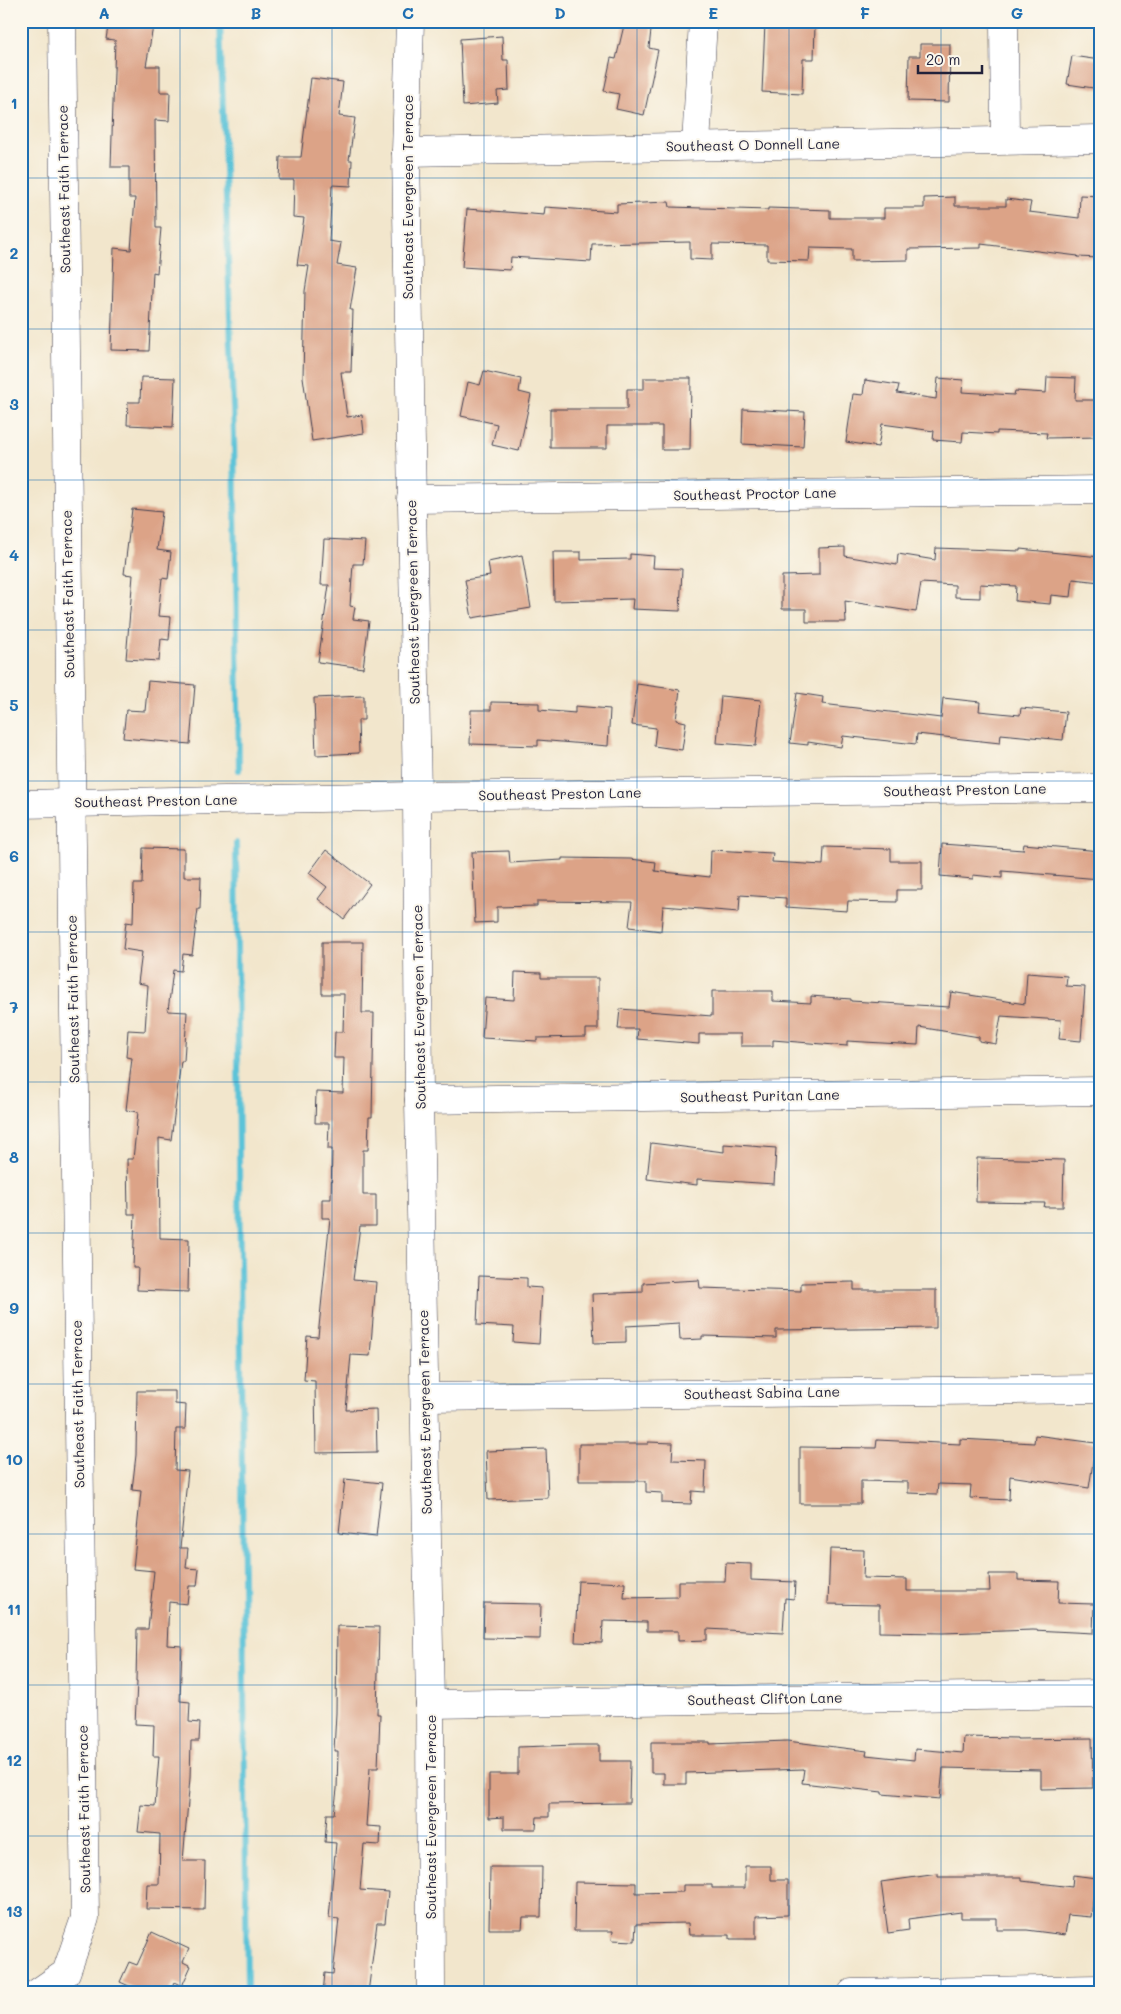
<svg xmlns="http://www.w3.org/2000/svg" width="1121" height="2014" viewBox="0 0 1121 2014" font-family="Mali,sans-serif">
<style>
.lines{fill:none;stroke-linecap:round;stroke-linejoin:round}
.stream{stroke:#5bc3d8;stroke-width:6}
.building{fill:#dca387}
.minor-casing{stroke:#413f51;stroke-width:29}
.minor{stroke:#fff;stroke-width:28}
.grid{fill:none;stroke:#1f6fb2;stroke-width:1;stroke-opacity:0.55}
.labels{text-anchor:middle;stroke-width:4;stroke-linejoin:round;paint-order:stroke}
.street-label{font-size:14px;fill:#22223b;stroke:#fbf7ec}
.neatline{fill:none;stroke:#1f6fb2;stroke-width:2}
.grid-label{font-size:16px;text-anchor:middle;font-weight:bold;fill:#1f6fb2}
</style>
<rect width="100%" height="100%" fill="#fbf7ec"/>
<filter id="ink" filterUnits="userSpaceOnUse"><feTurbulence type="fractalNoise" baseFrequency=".02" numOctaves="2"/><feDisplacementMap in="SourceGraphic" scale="10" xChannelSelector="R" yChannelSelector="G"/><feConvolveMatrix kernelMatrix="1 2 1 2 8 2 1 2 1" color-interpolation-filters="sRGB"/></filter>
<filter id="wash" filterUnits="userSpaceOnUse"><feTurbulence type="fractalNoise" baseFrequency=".0096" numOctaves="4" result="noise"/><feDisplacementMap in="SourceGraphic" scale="20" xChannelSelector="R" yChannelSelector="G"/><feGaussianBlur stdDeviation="1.12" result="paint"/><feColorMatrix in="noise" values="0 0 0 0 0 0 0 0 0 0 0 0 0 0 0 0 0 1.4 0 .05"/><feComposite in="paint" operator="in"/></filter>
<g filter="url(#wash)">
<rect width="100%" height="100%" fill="#f2e6cc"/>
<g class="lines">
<!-- stream -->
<g class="stream">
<polyline points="220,21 234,436 239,770"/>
<polyline points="236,843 247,1993"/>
</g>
</g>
<g id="blocks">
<!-- building -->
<g class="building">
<polygon points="109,21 154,21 146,66 160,66 160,92 170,92 169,121 155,120 156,228 161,228 157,273 153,272 149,351 111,350 114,248 131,250 135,198 129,198 129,167 111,167 115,40 106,39"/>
<polygon points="625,21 652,21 649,48 658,50 644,115 616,109 619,94 604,91 611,58 616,59"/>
<polygon points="765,23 815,25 814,59 803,59 802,94 762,92"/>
<polygon points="502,36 503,60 508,60 509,90 497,91 498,103 463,106 460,39"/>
<polygon points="920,44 950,44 949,102 908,101 909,56 920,56"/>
<polygon points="1072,56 1100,60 1100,89 1067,84"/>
<polygon points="311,78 343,82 339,116 355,118 349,160 352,160 351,186 332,185 329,241 341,243 337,265 357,268 350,310 353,310 351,372 341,372 347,417 362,415 364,433 312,441 303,377 305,291 309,266 297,265 304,218 293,217 294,180 279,180 280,157 301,157"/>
<polygon points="1080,195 1100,196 1100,258 1077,257 1078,256 981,244 981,248 908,249 908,260 852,261 852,249 810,248 809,261 767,260 767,245 712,244 712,260 690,259 690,242 592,244 591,262 511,257 510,270 462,267 467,209 544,215 545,207 617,212 617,204 669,202 670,207 768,210 768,208 830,210 830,218 884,218 884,208 924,208 924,198 955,197 955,206 1006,206 1006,199 1031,202 1029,212 1079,218"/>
<polygon points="484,371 521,379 519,392 531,395 519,451 492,445 497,424 461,416 468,382 480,385"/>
<polygon points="141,377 175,378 173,427 127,425 128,402 140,402"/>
<polygon points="1047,377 1076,378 1075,400 1100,400 1100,437 1046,438 1047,433 997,431 997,434 963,432 962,442 933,440 934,431 882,424 878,447 846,442 853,394 863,395 865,380 899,385 897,393 936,399 938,378 963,380 962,392 1014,395 1015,391 1046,393"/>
<polygon points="644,378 691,378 690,450 662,450 662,426 607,426 607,448 550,448 550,409 627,409 627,389 644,389"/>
<polygon points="743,409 805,412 803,447 742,444"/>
<polygon points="132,509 162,512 157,550 171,552 168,579 162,578 158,616 171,617 169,640 161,639 159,661 126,659 133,575 124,574"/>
<polygon points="324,539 365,541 363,564 353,564 350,606 355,607 353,619 369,621 363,668 318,662 329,585 321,585"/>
<polygon points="845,547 845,556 897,565 898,554 935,560 936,548 1020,551 1020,549 1100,557 1100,582 1073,579 1071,597 1051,595 1050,604 1015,601 1016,586 980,584 980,598 955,597 955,585 921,583 916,612 845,601 846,622 806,622 806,609 782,609 782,576 819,575 819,548"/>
<polygon points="553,552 581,552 581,560 630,559 630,554 654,556 653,568 682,569 680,611 632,609 633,599 554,601"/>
<polygon points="522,555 531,608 472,618 465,580 490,576 488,562"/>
<polygon points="148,681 195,685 190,744 123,738 126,710 145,711"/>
<polygon points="637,684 680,690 676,720 686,722 682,750 654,746 656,728 632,725"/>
<polygon points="797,693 823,697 822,704 941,718 943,698 980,702 979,711 1020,715 1021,708 1066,712 1063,740 1001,734 1000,743 917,734 916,744 843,736 841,747 808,742 808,745 790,743"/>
<polygon points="364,696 364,720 358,720 359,753 316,755 314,698"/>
<polygon points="721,696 761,700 756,746 717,743"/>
<polygon points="491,702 539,703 539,710 575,713 575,706 610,709 608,746 538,740 538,746 470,744 471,710 491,710"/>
<polygon points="942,844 1023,850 1024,844 1100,851 1100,879 1002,871 1002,878 973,875 973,879 940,876"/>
<polygon points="824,847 891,849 891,861 922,861 922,890 897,890 897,902 848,901 847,911 786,907 786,898 740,895 739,912 663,906 661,931 629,927 632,902 537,901 537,906 497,907 497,922 475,923 472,852 509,851 510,863 562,860 562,858 630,859 656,862 655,871 710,877 711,850 773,853 772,862 823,865"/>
<polygon points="143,848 184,849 184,877 201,877 200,909 198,909 192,955 183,954 181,971 173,970 168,1011 187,1012 184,1061 181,1061 171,1140 159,1138 160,1238 189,1239 188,1292 137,1290 138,1268 133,1268 135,1214 128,1214 127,1159 133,1159 138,1112 126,1110 132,1058 126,1057 128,1030 145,1031 148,985 138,983 142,952 123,949 126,922 133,923 134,884 142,884"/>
<polygon points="326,850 370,884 344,919 318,899 327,887 309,873"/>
<polygon points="322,942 363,942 362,1013 374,1013 372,1117 369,1117 368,1150 363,1150 363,1195 376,1195 376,1226 360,1226 353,1280 376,1282 370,1356 351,1355 346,1410 376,1409 377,1452 316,1453 315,1381 304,1380 307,1336 318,1337 330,1218 322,1218 322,1199 331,1199 332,1149 328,1149 329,1123 315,1123 316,1092 343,1093 344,1058 334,1058 335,1032 343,1032 344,994 322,994"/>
<polygon points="515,972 541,973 541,978 598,978 598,1029 586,1029 586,1037 537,1038 537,1041 482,1038 485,998 514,1000"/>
<polygon points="1027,973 1067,976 1066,986 1085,987 1081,1041 1059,1039 1061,1020 1001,1016 996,1044 979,1041 979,1037 919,1027 918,1045 847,1041 847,1046 773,1040 773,1046 741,1046 741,1034 699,1034 699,1044 637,1039 638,1029 618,1029 620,1009 712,1016 712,991 773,991 773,1001 811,1003 811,996 851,999 851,1001 949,1007 951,992 1025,1004"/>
<polygon points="651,1143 724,1152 724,1144 776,1148 774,1184 697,1179 697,1185 647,1179"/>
<polygon points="977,1158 1064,1160 1063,1207 1044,1207 1045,1203 976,1202"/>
<polygon points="479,1276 527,1278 527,1287 542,1288 539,1344 513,1342 514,1327 477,1325"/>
<polygon points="699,1280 700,1288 801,1291 801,1283 854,1282 854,1290 936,1290 936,1328 776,1330 776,1338 702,1336 702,1339 680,1340 679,1323 626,1326 626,1342 594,1343 592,1294 643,1292 643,1283"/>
<polygon points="137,1391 175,1391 175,1404 186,1405 185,1429 176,1429 175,1470 188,1471 180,1548 188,1548 186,1568 199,1569 197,1586 189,1586 187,1604 169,1602 167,1645 182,1646 180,1701 190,1702 189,1722 200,1723 199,1741 191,1741 190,1778 183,1861 205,1861 204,1910 146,1909 147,1884 159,1884 160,1834 138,1832 141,1805 155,1806 159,1756 153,1756 154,1725 135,1724 137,1682 136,1682 137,1629 148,1629 154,1571 133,1569 141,1491 132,1490 136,1455"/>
<polygon points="1035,1435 1096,1443 1089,1488 1010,1476 1009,1500 970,1498 971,1485 938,1484 937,1494 908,1493 908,1482 861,1481 861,1504 800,1504 800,1447 876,1448 877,1440 960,1444 960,1439 1034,1443"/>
<polygon points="648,1442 673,1443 672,1460 706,1461 705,1492 692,1491 691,1504 662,1503 662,1493 646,1492 646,1481 579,1481 579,1444 648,1444"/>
<polygon points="546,1449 548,1498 488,1500 486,1451"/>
<polygon points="345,1479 382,1483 376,1537 339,1533"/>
<polygon points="830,1549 864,1550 863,1578 907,1579 907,1591 990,1591 989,1574 1018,1574 1018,1580 1059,1581 1058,1603 1094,1604 1093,1633 1033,1630 943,1633 879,1632 879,1605 828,1604"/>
<polygon points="726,1563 751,1564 751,1580 795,1582 794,1599 785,1598 783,1633 707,1629 707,1640 678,1641 678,1631 647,1631 647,1622 603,1621 602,1643 575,1642 578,1581 625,1583 624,1598 678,1597 678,1581 725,1581"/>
<polygon points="484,1603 541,1604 540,1639 483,1638"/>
<polygon points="337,1626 379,1627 377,1714 380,1714 378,1768 370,1768 366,1826 381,1827 380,1845 364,1844 360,1890 388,1892 385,1923 377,1923 368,1993 323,1993 325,1973 333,1974 339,1919 329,1918 336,1843 325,1842 327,1814 334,1814 337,1789 338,1751 334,1751 336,1713"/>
<polygon points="964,1737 1017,1738 1017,1739 1092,1738 1093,1788 1041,1789 1041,1770 943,1768 940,1799 882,1794 882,1792 802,1783 804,1769 686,1773 686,1784 664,1784 664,1773 651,1773 651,1742 710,1742 710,1744 787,1741 867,1751 866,1755 914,1760 915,1749 963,1753"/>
<polygon points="576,1745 599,1745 599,1761 630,1761 629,1803 549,1804 549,1817 537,1817 536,1829 504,1829 504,1817 489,1818 489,1774 518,1774 518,1747"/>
<polygon points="745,1866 771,1866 771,1880 788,1880 788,1915 756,1916 756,1939 730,1939 730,1935 689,1935 688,1923 636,1924 635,1941 612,1940 613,1931 574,1931 575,1882 636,1883 636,1893 683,1892 683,1885 712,1885 712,1888 745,1888"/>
<polygon points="490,1867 542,1867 541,1917 523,1917 522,1929 489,1929"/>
<polygon points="938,1874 938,1877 1022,1877 1022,1881 1072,1887 1073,1875 1096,1878 1091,1917 1068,1915 1065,1935 1027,1930 997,1930 997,1918 961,1918 961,1912 908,1919 909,1930 888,1933 881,1882"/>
<polygon points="152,1932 189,1949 183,1962 191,1966 182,1986 174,1982 169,1993 145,1993 120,1982 129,1962 137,1965"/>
</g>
</g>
</g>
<g filter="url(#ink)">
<use href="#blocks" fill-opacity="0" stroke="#413f51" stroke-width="1"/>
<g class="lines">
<defs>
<g id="minor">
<polyline points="410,21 406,152 417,796 419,1100 430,1704 431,1993"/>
<polyline points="1004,21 1005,140"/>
<polyline points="696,145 703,21"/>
<polyline points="406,152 1100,139"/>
<polyline points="411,499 1100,490"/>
<polyline points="21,804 417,796 1100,788"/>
<polyline points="419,1100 1100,1091"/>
<polyline points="425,1397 1100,1389"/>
<polyline points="430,1704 1100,1694"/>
<polyline points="37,1993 66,1973 85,1918 62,21"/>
<polyline points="852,1993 1100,1989"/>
</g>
</defs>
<!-- minor casing -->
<use href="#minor" class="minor-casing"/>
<!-- minor -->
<use href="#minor" class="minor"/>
</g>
</g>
<!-- grid -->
<path class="grid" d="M180,21V1993M332,21V1993M484,21V1993M637,21V1993M789,21V1993M941,21V1993M21,178H1100M21,329H1100M21,480H1100M21,630H1100M21,781H1100M21,932H1100M21,1082H1100M21,1233H1100M21,1384H1100M21,1534H1100M21,1685H1100M21,1836H1100"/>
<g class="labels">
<!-- street labels -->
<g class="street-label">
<text transform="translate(753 145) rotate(-1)" y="5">Southeast O Donnell Lane</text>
<text transform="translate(64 189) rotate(-91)" y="5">Southeast Faith Terrace</text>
<text transform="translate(408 197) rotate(-90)" y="5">Southeast Evergreen Terrace</text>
<text transform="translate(755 494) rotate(-1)" y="5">Southeast Proctor Lane</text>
<text transform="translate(68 594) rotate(-91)" y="5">Southeast Faith Terrace</text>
<text transform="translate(413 602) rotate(-91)" y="5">Southeast Evergreen Terrace</text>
<text transform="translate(965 790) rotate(-1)" y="5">Southeast Preston Lane</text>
<text transform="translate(560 794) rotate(-1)" y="5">Southeast Preston Lane</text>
<text transform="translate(156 801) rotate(-1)" y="5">Southeast Preston Lane</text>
<text transform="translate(73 999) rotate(-91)" y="5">Southeast Faith Terrace</text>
<text transform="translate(419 1007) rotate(-91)" y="5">Southeast Evergreen Terrace</text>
<text transform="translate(760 1096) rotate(-1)" y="5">Southeast Puritan Lane</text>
<text transform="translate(762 1393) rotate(-1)" y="5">Southeast Sabina Lane</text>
<text transform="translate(78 1404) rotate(-91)" y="5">Southeast Faith Terrace</text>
<text transform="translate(425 1412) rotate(-91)" y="5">Southeast Evergreen Terrace</text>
<text transform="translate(765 1699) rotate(-1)" y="5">Southeast Clifton Lane</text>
<text transform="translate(84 1809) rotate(-91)" y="5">Southeast Faith Terrace</text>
<text transform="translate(431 1817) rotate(-90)" y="5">Southeast Evergreen Terrace</text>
</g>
</g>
<!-- margin -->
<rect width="1121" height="2014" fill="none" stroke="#fbf7ec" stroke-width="55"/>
<!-- scale -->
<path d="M918 65v8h64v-8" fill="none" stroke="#22223b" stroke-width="2.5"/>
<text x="926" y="65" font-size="15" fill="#22223b" stroke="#fbf7ec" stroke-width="4" paint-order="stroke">20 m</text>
<rect x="28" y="28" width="1066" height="1958" class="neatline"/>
<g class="grid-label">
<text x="104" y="19">A</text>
<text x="256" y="19">B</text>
<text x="408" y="19">C</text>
<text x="560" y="19">D</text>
<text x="713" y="19">E</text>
<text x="865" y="19">F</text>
<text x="1017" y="19">G</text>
<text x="14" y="109">1</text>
<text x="14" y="259">2</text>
<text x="14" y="410">3</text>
<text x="14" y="561">4</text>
<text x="14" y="711">5</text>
<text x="14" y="862">6</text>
<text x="14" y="1013">7</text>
<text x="14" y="1163">8</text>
<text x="14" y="1314">9</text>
<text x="14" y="1465">10</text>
<text x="14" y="1615">11</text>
<text x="14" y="1766">12</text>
<text x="14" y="1917">13</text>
</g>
</svg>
